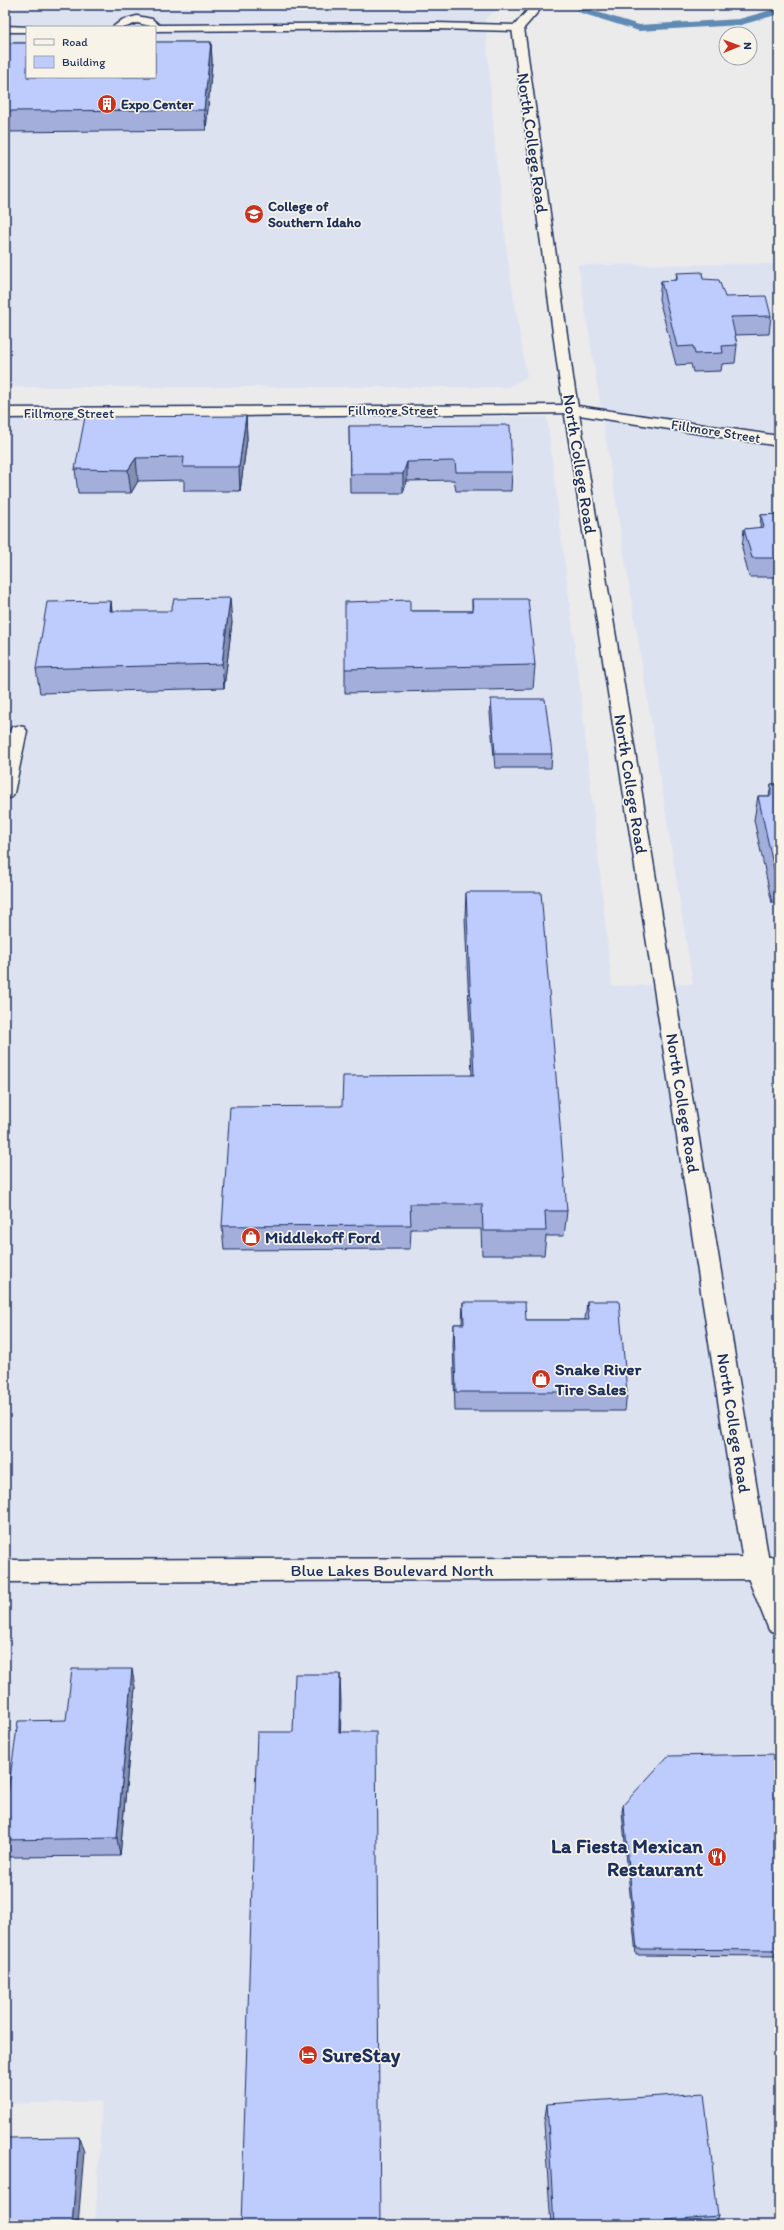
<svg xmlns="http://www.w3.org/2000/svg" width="784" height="2230" viewBox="0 0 784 2230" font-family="Itim,sans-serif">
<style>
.built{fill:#dde2f1;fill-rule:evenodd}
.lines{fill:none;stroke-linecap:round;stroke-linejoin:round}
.stream{stroke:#5e8ab3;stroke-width:6}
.minor-casing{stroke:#1b2f5e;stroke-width:3}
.tertiary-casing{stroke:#1b2f5e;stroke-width:3}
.secondary-casing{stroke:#1b2f5e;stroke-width:3}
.primary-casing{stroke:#1b2f5e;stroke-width:3}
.minor{fill:#f7f3e8;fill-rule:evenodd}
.tertiary{fill:#f7f3e8;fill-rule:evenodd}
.secondary{fill:#f7f3e8;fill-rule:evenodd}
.primary{fill:#f7f3e8;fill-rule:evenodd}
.wall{fill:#a3afda;stroke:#1b2f5e}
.shaded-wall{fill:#848fb1;stroke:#1b2f5e}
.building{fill:#bdccfd;stroke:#1b2f5e}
.labels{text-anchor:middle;stroke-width:3.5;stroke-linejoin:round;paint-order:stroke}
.far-poi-label{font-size:14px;font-weight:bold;fill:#1b2f5e;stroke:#f7f3e8;text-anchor:start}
.far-street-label{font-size:14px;fill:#1b2f5e;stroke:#f7f3e8}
.street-label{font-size:17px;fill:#1b2f5e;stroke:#f7f3e8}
.poi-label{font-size:17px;font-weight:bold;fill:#1b2f5e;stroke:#f7f3e8;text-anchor:start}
.near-poi-label{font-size:20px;font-weight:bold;fill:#1b2f5e;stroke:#f7f3e8;text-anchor:end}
</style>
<rect width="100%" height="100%" fill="#ebebec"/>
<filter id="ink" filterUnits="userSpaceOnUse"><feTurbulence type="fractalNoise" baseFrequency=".025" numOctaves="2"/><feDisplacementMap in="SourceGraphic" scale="8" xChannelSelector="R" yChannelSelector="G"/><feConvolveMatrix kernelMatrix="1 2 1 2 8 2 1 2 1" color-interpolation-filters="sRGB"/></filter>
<g filter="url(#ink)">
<!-- built -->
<g class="built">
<path d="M5,5H503L485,19L496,161L509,267L527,377L508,387H5ZM27,27H155V77H27Z"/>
<polygon points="779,264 779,2225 95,2225 102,2101 5,2104 5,416 547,417 582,705 612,986 693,984 578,265"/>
</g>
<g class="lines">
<!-- stream -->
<polyline class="stream" points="581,10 639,28 740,22 779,11"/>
<defs>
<g id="minor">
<polygon points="137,16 152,19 159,25 436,23 518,25 524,28 518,31 436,29 155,31 155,27 137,23 126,27 113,27 122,20"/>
<polygon points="5,26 31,27 27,27 27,32 5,32"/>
<polygon points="571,405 576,407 579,410 576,413 5,418 5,408"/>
<path d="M18,726L24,727L27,731L14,793L12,797L5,799C5,778 0,745 12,727Z"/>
</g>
<g id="tertiary">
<polygon points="571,405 779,436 779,446 566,413 563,410 566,407"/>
<polygon points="757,1557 766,1560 779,1589 779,1634 769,1630 744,1568 748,1560"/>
</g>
<polygon id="secondary" points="532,5 544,5 524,28 573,377 770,1568 766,1576 757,1579 748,1576 744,1568 559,377 512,28"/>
<polygon id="primary" points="779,1557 779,1579 5,1582 5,1560"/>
</defs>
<!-- minor casing -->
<use href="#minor" class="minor-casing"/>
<!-- tertiary casing -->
<use href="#tertiary" class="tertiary-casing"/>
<!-- secondary casing -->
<use href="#secondary" class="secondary-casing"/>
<!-- primary casing -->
<use href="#primary" class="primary-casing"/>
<!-- minor -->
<use href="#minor" class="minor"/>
<!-- tertiary -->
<use href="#tertiary" class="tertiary"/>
<!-- secondary -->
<use href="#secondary" class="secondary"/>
<!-- primary -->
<use href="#primary" class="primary"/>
</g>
<!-- wall -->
<g class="wall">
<polygon points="211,42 212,62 206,130 5,132 5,43"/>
<polygon points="677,273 703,279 725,297 771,316 769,334 735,335 737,345 735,363 722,364 721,371 693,372 691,364 676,365 659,299 661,281 676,280"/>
<polygon points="246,416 247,439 240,491 184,491 184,480 138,481 131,493 78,493 75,469"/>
<polygon points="349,426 512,472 511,491 456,491 454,480 407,481 403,493 350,493"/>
<polygon points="779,514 779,577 749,577 742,548 744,529 760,528 761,515"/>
<polygon points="472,599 535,665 533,689 345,693 345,669 410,611 472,611"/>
<polygon points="111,601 112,611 232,622 224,688 40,693 36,669"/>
<polygon points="491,699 552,754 551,768 495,768 490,713"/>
<polygon points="771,784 779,784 779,903 772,903 754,820 758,796 769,796"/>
<polygon points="466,892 567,1211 564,1236 546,1236 544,1255 482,1255 481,1229 411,1229 410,1249 224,1250 222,1226 342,1106 472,1075 465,917"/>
<polygon points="587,1301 627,1392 625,1411 455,1411 453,1344 454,1324 462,1324 463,1302 526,1320 585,1320"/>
<polygon points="135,1687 120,1856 6,1857 5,1853 5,1813 66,1720"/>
<polygon points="779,1754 779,1956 636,1955 622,1812 623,1805"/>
<polygon points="547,2104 718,2216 715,2225 551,2225 544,2123"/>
</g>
<!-- shaded-wall -->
<g class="shaded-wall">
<polygon points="211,42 212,62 206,130 204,110"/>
<polygon points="246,416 247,439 240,491 239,467"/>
<polygon points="136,458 138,481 131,493 128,470"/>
<polygon points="407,462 407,481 403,493 403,474"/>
<polygon points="230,598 232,622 224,688 222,664"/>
<polygon points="111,601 113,625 110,611"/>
<polygon points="132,1669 135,1687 120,1856 117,1838"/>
<polygon points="340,1674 341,1702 340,1760 339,1732"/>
<polygon points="79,2137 84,2152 78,2225 72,2225"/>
</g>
<!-- building -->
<g class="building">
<polygon points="155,42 211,42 204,110 5,111 5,43 27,43 27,77 155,77"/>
<polygon points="702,272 703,279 719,280 725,297 766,296 771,316 731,317 737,345 722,346 723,353 695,354 693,346 677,347 661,281 677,280 677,273"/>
<polygon points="246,416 239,467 183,467 184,457 136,458 128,470 75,469 85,417"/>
<polygon points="510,425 512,472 456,472 455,461 407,462 403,474 350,474 349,426"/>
<polygon points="779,514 779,558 752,558 744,529 764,527 761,515"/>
<polygon points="230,598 222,664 36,669 47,602 111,601 110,611 171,611 174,599"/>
<polygon points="472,599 528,599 535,665 345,669 345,602 410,600 410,611 473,611"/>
<polygon points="491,699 545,699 552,754 495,754"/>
<polygon points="771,784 779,784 779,878 776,878 758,796 771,796"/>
<polygon points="466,892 541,892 567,1211 545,1211 546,1231 483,1231 482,1204 410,1204 411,1225 222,1226 230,1107 342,1106 343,1076 474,1075"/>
<polygon points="587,1301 619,1301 627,1392 456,1392 454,1324 464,1324 463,1302 525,1302 526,1320 589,1320"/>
<polygon points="72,1669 132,1669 117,1838 5,1840 5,1813 18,1721 66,1720"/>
<polygon points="295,1674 340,1674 339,1732 376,1732 380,2225 241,2225 257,1732 293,1732"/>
<polygon points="779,1754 779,1950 637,1949 623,1805 668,1756"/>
<polygon points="704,2093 718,2216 666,2220 666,2225 554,2225 547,2104"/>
<polygon points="79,2137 72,2225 5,2225 5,2138"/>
</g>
</g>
<!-- icons -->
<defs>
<symbol id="building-disc" viewBox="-11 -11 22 22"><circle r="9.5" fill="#c8321e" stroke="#f7f3e8"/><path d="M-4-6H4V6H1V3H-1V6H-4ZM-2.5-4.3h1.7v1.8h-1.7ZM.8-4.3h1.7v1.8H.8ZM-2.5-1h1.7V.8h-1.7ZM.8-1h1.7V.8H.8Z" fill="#fff"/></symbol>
<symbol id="university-disc" viewBox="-11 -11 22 22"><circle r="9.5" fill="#c8321e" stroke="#f7f3e8"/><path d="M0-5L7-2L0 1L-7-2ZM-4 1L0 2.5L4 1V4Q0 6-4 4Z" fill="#fff"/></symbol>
<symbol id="shop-disc" viewBox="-11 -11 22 22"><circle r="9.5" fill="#c8321e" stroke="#f7f3e8"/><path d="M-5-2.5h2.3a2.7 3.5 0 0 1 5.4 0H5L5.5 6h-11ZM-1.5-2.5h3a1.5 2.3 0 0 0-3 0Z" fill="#fff"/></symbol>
<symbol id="restaurant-disc" viewBox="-11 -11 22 22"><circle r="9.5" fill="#c8321e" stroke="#f7f3e8"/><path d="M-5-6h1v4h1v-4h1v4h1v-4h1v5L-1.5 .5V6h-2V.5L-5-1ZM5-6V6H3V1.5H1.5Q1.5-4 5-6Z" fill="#fff"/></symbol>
<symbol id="hotel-disc" viewBox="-11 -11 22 22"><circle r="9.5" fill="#c8321e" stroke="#f7f3e8"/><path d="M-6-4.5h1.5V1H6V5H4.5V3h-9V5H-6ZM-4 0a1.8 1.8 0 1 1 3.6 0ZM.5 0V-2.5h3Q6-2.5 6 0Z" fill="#fff"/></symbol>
</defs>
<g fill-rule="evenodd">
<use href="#building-disc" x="96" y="93" width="22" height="22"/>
<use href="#university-disc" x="243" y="203" width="22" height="22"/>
<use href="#shop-disc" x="240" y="1226" width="22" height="22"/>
<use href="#shop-disc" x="530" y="1368" width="22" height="22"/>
<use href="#restaurant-disc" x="706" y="1846" width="22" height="22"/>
<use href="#hotel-disc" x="297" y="2044" width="22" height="22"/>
</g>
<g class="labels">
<!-- far-poi labels -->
<g class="far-poi-label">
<text x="121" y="109">Expo Center</text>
<text x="268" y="211">College of<tspan x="268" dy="16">Southern Idaho</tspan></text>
</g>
<!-- far-street labels -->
<g class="far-street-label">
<text x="393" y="415">Fillmore Street</text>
<text x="69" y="418">Fillmore Street</text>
<text transform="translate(716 431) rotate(9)" y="5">Fillmore Street</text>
</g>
<!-- street labels -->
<g class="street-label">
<text transform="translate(533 143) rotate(82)" y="6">North College Road</text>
<text transform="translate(580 464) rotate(81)" y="6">North College Road</text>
<text transform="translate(631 784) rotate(81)" y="6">North College Road</text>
<text transform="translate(683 1103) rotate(81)" y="6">North College Road</text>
<text transform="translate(734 1423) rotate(81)" y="6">North College Road</text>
<text x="392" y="1576">Blue Lakes Boulevard North</text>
</g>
<!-- poi labels -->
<g class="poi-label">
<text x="265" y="1243">Middlekoff Ford</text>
<text x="555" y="1375">Snake River<tspan x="555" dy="20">Tire Sales</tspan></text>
</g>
<!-- near-poi labels -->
<g class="near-poi-label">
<text x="703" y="1853">La Fiesta Mexican<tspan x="703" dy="23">Restaurant</tspan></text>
<text x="322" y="2062" text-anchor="start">SureStay</text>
</g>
</g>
<!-- margin -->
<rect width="784" height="2230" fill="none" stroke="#f7f3e8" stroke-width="20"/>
<rect x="10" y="10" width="764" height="2210" fill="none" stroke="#1b2f5e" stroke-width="1.5" filter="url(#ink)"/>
<!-- legend -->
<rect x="26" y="26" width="130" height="52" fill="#f7f3e8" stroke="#9fa5b1"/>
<rect x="34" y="39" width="20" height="6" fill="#f7f3e8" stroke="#9fa5b1"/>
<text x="62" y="46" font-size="12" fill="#1b2f5e">Road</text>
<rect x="34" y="56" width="20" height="12" fill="#bdccfd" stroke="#9fa5b1"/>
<text x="62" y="66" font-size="12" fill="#1b2f5e">Building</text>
<!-- north arrow -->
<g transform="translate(738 46) rotate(89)"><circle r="19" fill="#f7f3e8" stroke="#9fa5b1"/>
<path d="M0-3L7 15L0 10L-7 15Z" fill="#c8321e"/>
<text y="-6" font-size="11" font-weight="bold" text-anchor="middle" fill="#1b2f5e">N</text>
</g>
</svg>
